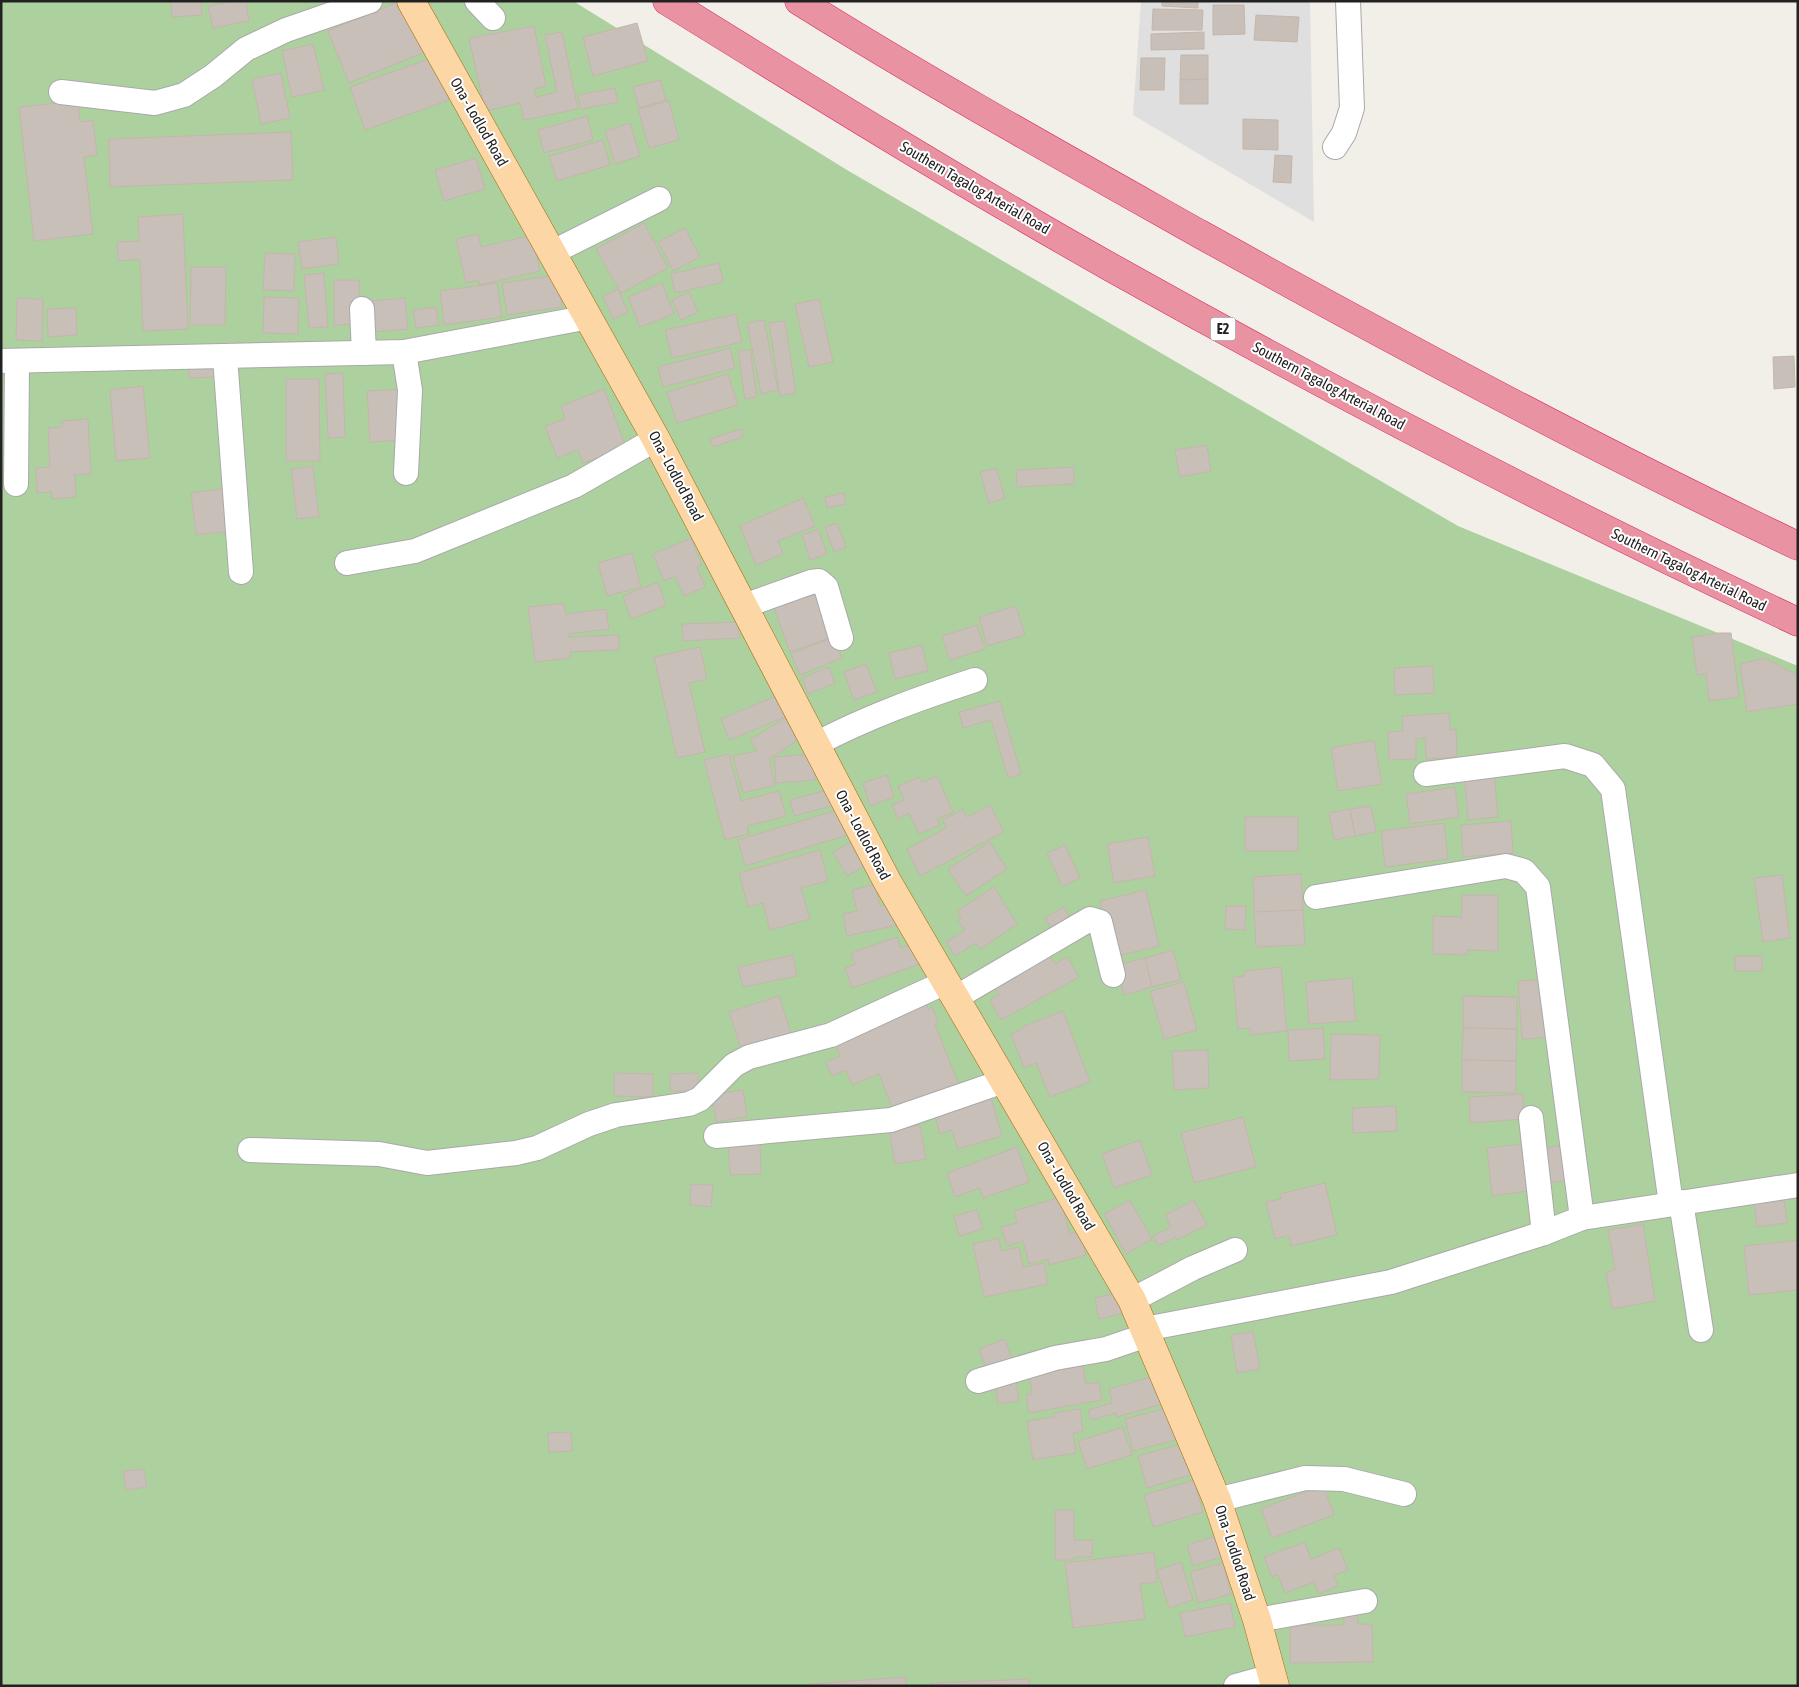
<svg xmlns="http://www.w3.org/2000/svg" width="1799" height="1687" viewBox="0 0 1799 1687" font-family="'Asap Condensed',sans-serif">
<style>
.residential{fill:#e0dfdf}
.forest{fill:#add19e}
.building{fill:#c7bfb8;stroke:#c4b6ab}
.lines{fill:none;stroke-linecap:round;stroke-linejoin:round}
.minor-casing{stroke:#a9a9a9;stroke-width:26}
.major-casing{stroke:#a06b00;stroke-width:29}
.highway-casing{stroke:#dc2a67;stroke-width:29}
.minor{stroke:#fff;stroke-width:24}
.major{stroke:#fcd6a4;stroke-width:28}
.highway{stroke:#e892a2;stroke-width:28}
.labels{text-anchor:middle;stroke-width:4;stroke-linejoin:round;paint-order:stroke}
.shield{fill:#fff;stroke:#646464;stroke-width:1}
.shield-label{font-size:14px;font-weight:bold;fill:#222}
.street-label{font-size:15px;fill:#222;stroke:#fff}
</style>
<rect width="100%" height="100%" fill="#f2efe9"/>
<!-- residential -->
<polygon class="residential" points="1141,1 1310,1 1314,222 1133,115"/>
<!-- forest -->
<polygon class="forest" points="1,1 573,1 847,170 1458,526 1798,666 1798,1686 1,1686"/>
<!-- building -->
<g class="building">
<polygon points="159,1 201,1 202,15 172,17 171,1"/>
<polygon points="234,1 246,1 249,21 213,28 208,6"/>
<polygon points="400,1 425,52 349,83 328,31"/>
<polygon points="1162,1 1198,1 1198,8 1162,6"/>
<polygon points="1213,5 1244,5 1245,34 1213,35"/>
<polygon points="1153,9 1203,10 1202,30 1152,30"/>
<polygon points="1256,15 1299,17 1297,42 1254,40"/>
<polygon points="637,23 648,61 593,76 583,37"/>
<polygon points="534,26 546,86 534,89 536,97 557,92 545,35 562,32 578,109 524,120 520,103 485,111 469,38"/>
<polygon points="1204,32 1204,49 1151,50 1151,34"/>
<polygon points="313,44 324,90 292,97 282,51"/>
<polygon points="1181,55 1208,55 1208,79 1180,80"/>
<polygon points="434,57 449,100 365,130 350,87"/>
<polygon points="1141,58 1165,58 1164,90 1140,90"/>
<polygon points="281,73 290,118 261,124 252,79"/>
<polygon points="1208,79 1208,104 1180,104 1180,80"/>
<polygon points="660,80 666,100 639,108 633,87"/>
<polygon points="615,88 618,102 581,109 578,95"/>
<polygon points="78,101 80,122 93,120 97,155 84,157 93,234 34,241 19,107"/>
<polygon points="669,101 679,140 649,148 638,109"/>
<polygon points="587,116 593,140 544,153 538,130"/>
<polygon points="1243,119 1278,120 1278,150 1243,149"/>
<polygon points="630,123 640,156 615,164 605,131"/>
<polygon points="291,132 293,180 110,187 109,139"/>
<polygon points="603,140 610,165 557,181 549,156"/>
<polygon points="1275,155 1292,156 1291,183 1273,182"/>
<polygon points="476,158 485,189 444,201 435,170"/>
<polygon points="183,214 188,329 143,331 140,259 118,261 117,242 139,241 138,217"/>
<polygon points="644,223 668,268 621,293 596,249"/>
<polygon points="685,228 700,257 673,271 658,242"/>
<polygon points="478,234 481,247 532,235 540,271 480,285 479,280 466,283 456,239"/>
<polygon points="336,237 339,264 302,269 298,242"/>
<polygon points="265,253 295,254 294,291 263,290"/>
<polygon points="719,263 723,282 675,293 671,274"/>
<polygon points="191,267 226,267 225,325 190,325"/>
<polygon points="324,273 328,327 309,328 304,275"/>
<polygon points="557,275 562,307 507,315 502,283"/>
<polygon points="334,280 359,280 359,324 334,325"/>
<polygon points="497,283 502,317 444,325 440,291"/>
<polygon points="662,283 674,314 640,327 628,297"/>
<polygon points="618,289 628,312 613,319 603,296"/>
<polygon points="689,292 698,312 681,320 672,300"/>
<polygon points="264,297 299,298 298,334 263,333"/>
<polygon points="17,298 43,299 42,341 16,340"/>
<polygon points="405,298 408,329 374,332 371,301"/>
<polygon points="819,299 833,362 809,367 795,304"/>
<polygon points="436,307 439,325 416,328 413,310"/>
<polygon points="76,308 77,335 48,337 47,309"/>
<polygon points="736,314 742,342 672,358 665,330"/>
<polygon points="764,320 778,390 761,394 747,323"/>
<polygon points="785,321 796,393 780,396 769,323"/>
<polygon points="730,348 735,368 663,387 658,367"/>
<polygon points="750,349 757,397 745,399 738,351"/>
<polygon points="1794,356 1795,387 1774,389 1773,357"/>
<polygon points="214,359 215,377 189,378 188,360"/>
<polygon points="343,373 345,437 328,438 325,374"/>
<polygon points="728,374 738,405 677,423 667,392"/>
<polygon points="286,379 319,379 320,461 286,461"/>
<polygon points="143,386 150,458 116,461 110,390"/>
<polygon points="401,389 404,440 370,442 367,391"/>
<polygon points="604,389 626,447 583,463 578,450 557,458 545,426 565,419 561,406"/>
<polygon points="88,419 91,474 75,475 76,497 52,499 51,492 37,493 36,468 50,467 48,428 62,427 62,421"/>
<polygon points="741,429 743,437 713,447 710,439"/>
<polygon points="1207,445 1211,471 1180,477 1175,450"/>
<polygon points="313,466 319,517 297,519 291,469"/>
<polygon points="1074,467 1074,484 1017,487 1016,470"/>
<polygon points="996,468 1005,498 989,503 980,472"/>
<polygon points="226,488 231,531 196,535 191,493"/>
<polygon points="844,493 846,504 827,508 825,497"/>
<polygon points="803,498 815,526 778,541 783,554 756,565 740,526"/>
<polygon points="837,523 846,547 834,552 825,527"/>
<polygon points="818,529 827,554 810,560 802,535"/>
<polygon points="691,538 702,565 697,567 705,587 684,596 675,576 664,581 653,554"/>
<polygon points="632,553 641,587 607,596 598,563"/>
<polygon points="658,582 666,605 631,619 623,596"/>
<polygon points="813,584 832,637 790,652 771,600"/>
<polygon points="564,603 566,614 606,609 609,629 568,634 568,637 619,635 619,650 570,652 570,658 535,662 528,607"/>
<polygon points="1016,606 1025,635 987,646 979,617"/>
<polygon points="738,622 739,638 683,641 682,624"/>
<polygon points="977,625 985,649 950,660 942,636"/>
<polygon points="1719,633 1731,633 1739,697 1709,701 1706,674 1697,675 1692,637"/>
<polygon points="834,637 842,658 800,675 791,654"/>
<polygon points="922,645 928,671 895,679 889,653"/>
<polygon points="700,647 707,679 689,683 705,752 677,758 654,657"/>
<polygon points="1765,658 1798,676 1798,704 1747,712 1740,664"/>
<polygon points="866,664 877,692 854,700 844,672"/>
<polygon points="1433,666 1434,693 1395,695 1394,668"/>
<polygon points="829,667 835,683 808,694 802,678"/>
<polygon points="776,696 785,717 729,740 721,719"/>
<polygon points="1000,701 1021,774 1008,778 991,720 963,728 959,712"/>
<polygon points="1449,713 1450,730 1456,729 1457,757 1426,759 1425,738 1416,739 1416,759 1389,760 1388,732 1403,731 1402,716"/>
<polygon points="785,718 798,740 769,759 775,785 743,793 733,756 757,751 750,740"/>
<polygon points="1374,740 1382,784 1338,791 1331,748"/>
<polygon points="729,754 741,801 779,791 786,816 747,826 749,834 725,840 704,760"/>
<polygon points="813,754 815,780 776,783 774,757"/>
<polygon points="1494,771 1498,817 1468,820 1464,774"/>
<polygon points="887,775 894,797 870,806 863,783"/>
<polygon points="937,776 953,812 937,819 940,825 919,834 909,813 898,819 892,805 904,800 898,786 919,777 922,782"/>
<polygon points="1455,787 1459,817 1410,824 1406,794"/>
<polygon points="827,790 832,806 794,816 790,800"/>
<polygon points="990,805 1004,832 920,876 907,849 946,828 942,820 963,809 967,817"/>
<polygon points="1371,806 1376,832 1355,836 1350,809"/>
<polygon points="841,809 848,835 745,866 738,840"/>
<polygon points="1350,809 1355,836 1334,840 1329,813"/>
<rect x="1245" y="817" width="53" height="34"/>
<polygon points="1511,821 1513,853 1463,857 1461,825"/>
<polygon points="1444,823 1448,859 1385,867 1381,831"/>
<polygon points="1148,837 1155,876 1114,883 1107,844"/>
<polygon points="852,841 866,865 847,876 833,852"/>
<polygon points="990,842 1007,869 966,896 948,869"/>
<polygon points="1065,845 1080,878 1062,886 1047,853"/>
<polygon points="820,850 828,881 801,888 810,919 770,930 763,903 748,907 739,873"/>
<polygon points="1301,874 1303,910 1254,912 1253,877"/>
<polygon points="1782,875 1790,938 1763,942 1754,878"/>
<polygon points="875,884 880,906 894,903 898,925 847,936 843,914 857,911 852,890"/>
<polygon points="994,887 1017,924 980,949 976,943 955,956 946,942 965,930 958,921 961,918 957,911"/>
<polygon points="1146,890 1159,946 1113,957 1100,901"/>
<polygon points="1462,895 1498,895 1498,951 1467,950 1467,955 1433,954 1433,916 1461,917"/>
<polygon points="1226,906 1246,906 1245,930 1225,929"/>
<polygon points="1064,907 1072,922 1054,933 1045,918"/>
<polygon points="1303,910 1305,945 1256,947 1254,912"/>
<polygon points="897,937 900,948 916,942 923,963 852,988 845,968 855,964 851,953"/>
<polygon points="1173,950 1181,980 1152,987 1145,958"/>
<polygon points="1049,954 1055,964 1067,957 1079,977 1001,1020 990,1000 999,995 993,984"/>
<polygon points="793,955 797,976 743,987 738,967"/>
<rect x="1735" y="956" width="27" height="15"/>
<polygon points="1145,958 1152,987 1124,995 1116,965"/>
<polygon points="1281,967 1287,1031 1250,1035 1250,1028 1238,1029 1233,977 1244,976 1244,971"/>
<polygon points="1352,978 1356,1021 1309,1024 1306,982"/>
<polygon points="1549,979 1552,1037 1522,1039 1518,981"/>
<polygon points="1184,982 1197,1030 1164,1039 1150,991"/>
<polygon points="779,996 792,1036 742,1052 729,1012"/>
<polygon points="1463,996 1517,997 1517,1029 1463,1028"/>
<polygon points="926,1002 928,1009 932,1007 938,1022 935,1024 960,1088 894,1113 879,1074 852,1085 846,1070 832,1076 826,1062 840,1056 833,1037"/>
<polygon points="1063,1011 1090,1082 1050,1097 1036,1063 1024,1068 1011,1034 1023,1029 1022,1027"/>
<polygon points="1323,1028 1325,1059 1289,1061 1288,1030"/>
<polygon points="1463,1028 1517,1029 1516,1061 1462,1060"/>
<polygon points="1331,1034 1380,1035 1379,1079 1330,1080"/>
<polygon points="1208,1050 1209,1088 1174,1090 1172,1051"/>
<polygon points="1462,1060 1516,1061 1516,1093 1462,1092"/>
<polygon points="614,1073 653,1074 653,1097 614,1096"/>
<polygon points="698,1073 698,1091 670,1091 670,1074"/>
<polygon points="743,1090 747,1117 716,1122 712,1094"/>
<polygon points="1523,1094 1524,1119 1470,1123 1469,1097"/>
<polygon points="991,1097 1002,1136 958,1149 952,1130 940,1134 934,1113"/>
<polygon points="1396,1106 1397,1131 1353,1133 1352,1108"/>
<polygon points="1243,1117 1256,1167 1194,1183 1181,1133"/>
<polygon points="920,1125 926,1159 895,1164 889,1131"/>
<polygon points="760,1139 761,1174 730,1175 728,1141"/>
<polygon points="1140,1140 1152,1175 1114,1188 1102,1154"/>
<polygon points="1523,1144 1528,1191 1492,1196 1487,1148"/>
<polygon points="1565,1145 1570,1180 1543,1184 1538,1149"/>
<polygon points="1017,1147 1029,1182 983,1198 980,1188 955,1197 947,1173"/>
<polygon points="1325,1183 1337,1235 1291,1246 1289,1235 1275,1239 1266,1202 1281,1199 1280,1194"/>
<polygon points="691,1184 713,1185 711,1207 690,1205"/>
<polygon points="1783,1190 1787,1223 1757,1227 1753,1194"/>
<polygon points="1060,1197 1070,1234 1080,1231 1086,1255 1049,1265 1048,1259 1029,1264 1023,1241 1007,1246 1001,1227 1017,1223 1014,1211"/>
<polygon points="1130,1200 1152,1239 1126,1254 1104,1214"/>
<polygon points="1194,1200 1207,1225 1177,1240 1176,1237 1158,1246 1153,1236 1171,1227 1165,1215"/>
<polygon points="977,1210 983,1229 959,1236 954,1216"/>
<polygon points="1643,1224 1655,1301 1612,1309 1606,1272 1615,1270 1608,1230"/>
<polygon points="999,1238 1001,1251 1019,1247 1023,1267 1044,1263 1048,1284 984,1297 973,1244"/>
<polygon points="1798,1240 1798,1290 1749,1295 1744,1246"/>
<polygon points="1120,1292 1125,1313 1099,1319 1095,1298"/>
<polygon points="1253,1331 1260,1369 1237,1373 1231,1335"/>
<polygon points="1005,1339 1012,1359 986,1369 979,1349"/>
<polygon points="1083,1365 1086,1384 1099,1382 1102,1400 1029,1413 1026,1395 1032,1394 1029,1374"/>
<polygon points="1158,1375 1166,1403 1117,1417 1116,1413 1091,1420 1088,1410 1112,1403 1109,1389"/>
<polygon points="1016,1378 1019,1401 998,1404 995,1381"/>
<polygon points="1174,1406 1183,1438 1133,1451 1125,1419"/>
<polygon points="1080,1409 1083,1431 1073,1433 1076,1453 1033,1460 1027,1421 1054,1417 1053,1413"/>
<polygon points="1123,1427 1132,1455 1087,1469 1078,1441"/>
<polygon points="571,1432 572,1451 549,1452 548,1433"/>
<polygon points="1188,1442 1197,1473 1147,1488 1138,1456"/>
<polygon points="144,1469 147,1487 126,1490 123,1471"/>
<polygon points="1194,1480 1203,1512 1153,1527 1144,1495"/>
<polygon points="1323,1485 1334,1515 1272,1538 1261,1509"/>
<polygon points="1055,1510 1074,1510 1074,1540 1093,1540 1092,1557 1074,1557 1074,1560 1055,1560"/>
<polygon points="1219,1535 1225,1556 1193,1566 1187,1545"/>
<polygon points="1305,1542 1311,1559 1339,1548 1348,1570 1334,1575 1338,1586 1319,1594 1314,1582 1285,1593 1278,1575 1272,1577 1264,1557"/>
<polygon points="1154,1552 1157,1582 1140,1584 1145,1619 1073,1628 1065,1563"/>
<polygon points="1181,1562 1193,1600 1169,1608 1157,1570"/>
<polygon points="1223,1563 1231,1594 1198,1603 1190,1572"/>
<polygon points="1230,1603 1235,1627 1185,1637 1180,1613"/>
<polygon points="1343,1610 1357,1610 1358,1624 1372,1624 1373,1662 1290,1663 1290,1625 1344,1625"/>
<polygon points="906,1677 906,1686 810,1686 810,1684"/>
<polygon points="1029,1679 1029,1686 932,1686 931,1683"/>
</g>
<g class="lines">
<defs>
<g id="minor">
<polyline points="477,1 493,18"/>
<polyline points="61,92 155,103 184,95 213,76 246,49 286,30 370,1"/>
<polyline points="1335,147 1344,133 1352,108 1348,1"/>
<polyline points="553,252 659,199"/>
<polyline points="362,309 364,353"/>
<polyline points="404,352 410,390 406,473"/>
<polyline points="225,357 241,572"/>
<polyline points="1,361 404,352 589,317"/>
<polyline points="16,484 17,362"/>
<polyline points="347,563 415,551 574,486 656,439"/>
<polyline points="744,606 811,582 819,581 826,587 841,638"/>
<path d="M816,744C867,717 920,698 975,680"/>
<polyline points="1426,774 1565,756 1593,765 1613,789 1671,1204"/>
<polyline points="1316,897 1506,866 1524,871 1538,887 1582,1218"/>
<polyline points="955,998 1090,919 1100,922 1113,975"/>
<polyline points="1531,1118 1544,1233"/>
<polyline points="716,1136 891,1120 1004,1081"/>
<polyline points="250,1150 379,1154 427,1163 516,1153 537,1148 589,1124 616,1115 689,1104 700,1099 734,1065 749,1057 831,1035 946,982"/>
<polyline points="1681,1202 1701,1330"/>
<polyline points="1132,1300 1193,1268 1235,1250"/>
<polyline points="1145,1329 1391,1282 1544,1233 1582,1218 1798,1185"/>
<polyline points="978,1381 1055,1358 1106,1349 1147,1335"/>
<polyline points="1217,1500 1305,1478 1344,1479 1404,1494"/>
<polyline points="1257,1620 1365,1601"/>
<polyline points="1236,1686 1272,1676"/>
</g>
<polyline id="major" points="411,1 656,439 887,881 1132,1300 1217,1500 1257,1620 1275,1686"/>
<g id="highway">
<path d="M667,1C814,92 961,183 1112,268C1337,394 1565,513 1798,622"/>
<path d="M799,1C930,83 1065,158 1200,234C1396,343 1594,449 1798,546"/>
</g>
</defs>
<!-- minor casing -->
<use href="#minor" class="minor-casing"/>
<!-- major casing -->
<use href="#major" class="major-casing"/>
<!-- highway casing -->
<use href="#highway" class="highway-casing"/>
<!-- minor -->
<use href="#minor" class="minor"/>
<!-- major -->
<use href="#major" class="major"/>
<!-- highway -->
<use href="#highway" class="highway"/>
</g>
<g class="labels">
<!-- shield labels -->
<rect class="shield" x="1210.5" y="317.5" width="25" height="23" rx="4"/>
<g class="shield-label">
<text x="1223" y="334">E2</text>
</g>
<!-- street labels -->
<g class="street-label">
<text transform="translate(479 122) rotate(60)" y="5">Ona - Lodlod Road</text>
<text transform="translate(975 188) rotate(30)" y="5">Southern Tagalog Arterial Road</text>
<text transform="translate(1329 386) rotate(28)" y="5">Southern Tagalog Arterial Road</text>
<text transform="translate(676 476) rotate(62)" y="5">Ona - Lodlod Road</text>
<text transform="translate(1689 570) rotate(26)" y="5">Southern Tagalog Arterial Road</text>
<text transform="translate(863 835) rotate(62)" y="5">Ona - Lodlod Road</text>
<text transform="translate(1066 1186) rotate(60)" y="5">Ona - Lodlod Road</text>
<text transform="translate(1235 1553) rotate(72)" y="5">Ona - Lodlod Road</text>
</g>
</g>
<!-- border -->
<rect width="1799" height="1687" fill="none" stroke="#222222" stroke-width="5"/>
</svg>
